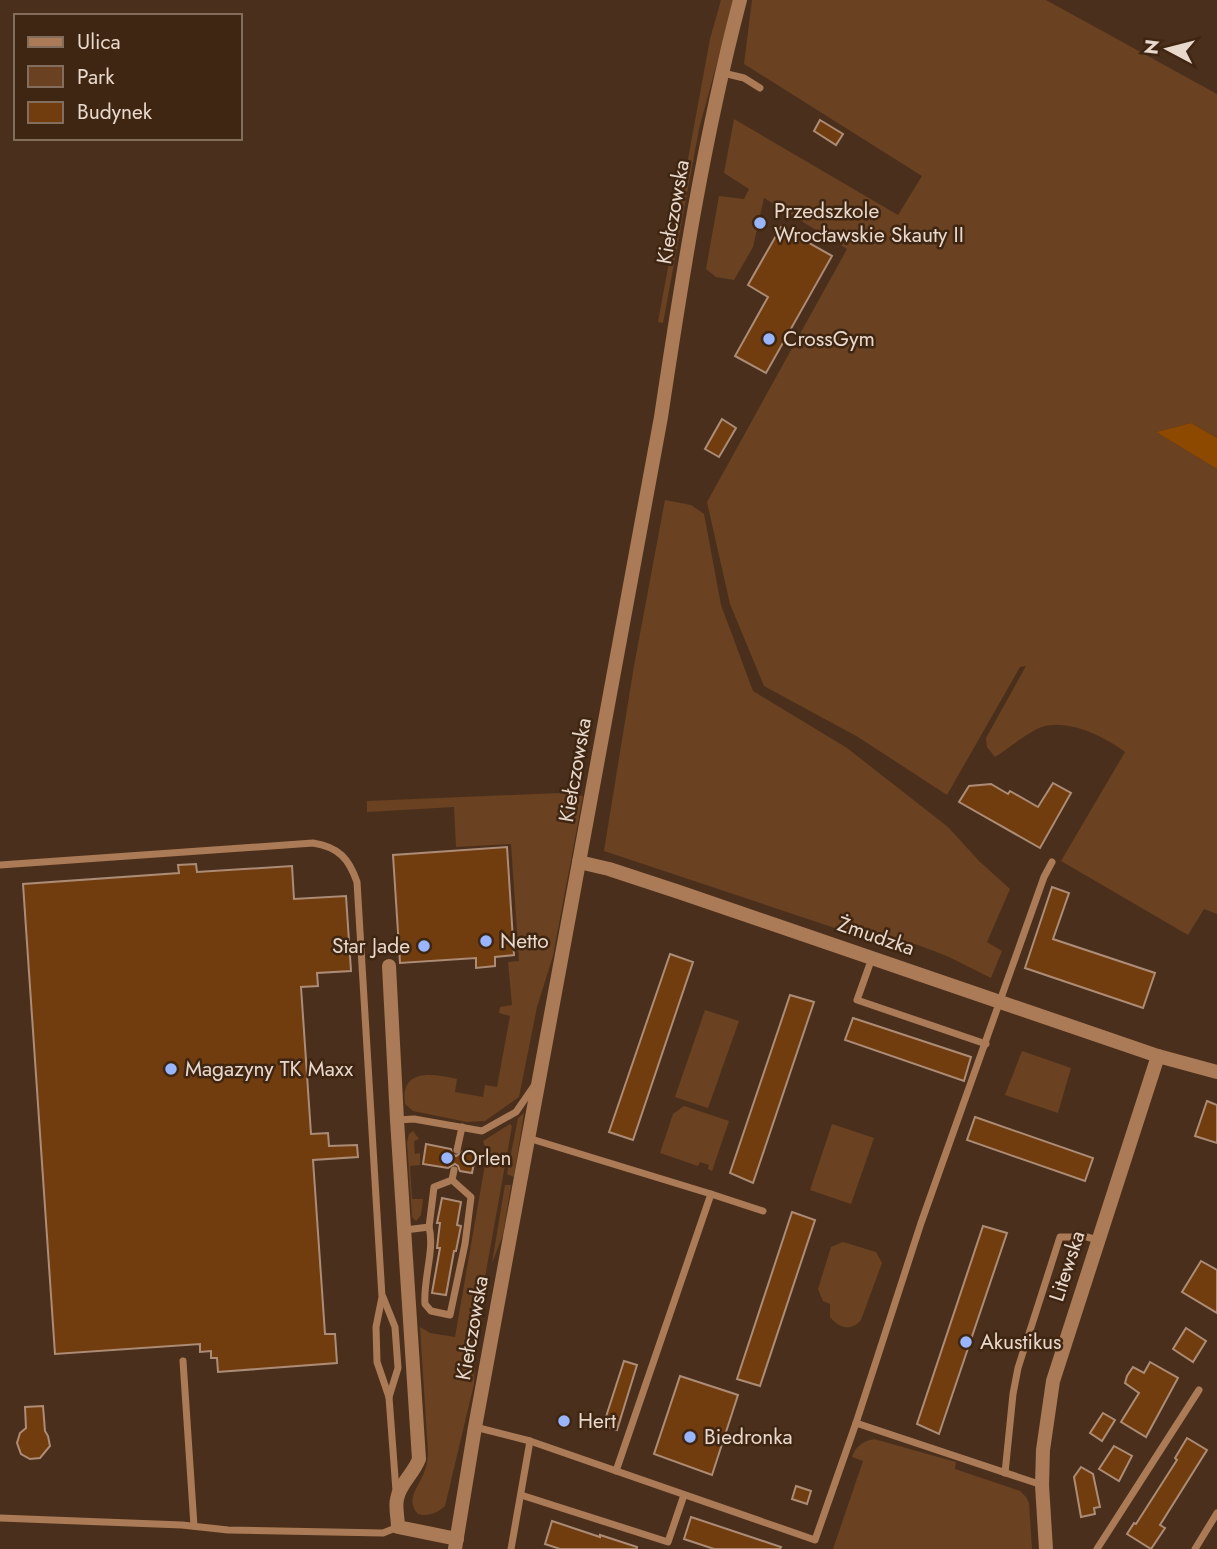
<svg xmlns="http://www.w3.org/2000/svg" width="1217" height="1549" viewBox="0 0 1217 1549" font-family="Jost,sans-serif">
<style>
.green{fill:#6a4121}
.forest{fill:#8d4900}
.building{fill:#723d0e;stroke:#ac8c76;stroke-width:2}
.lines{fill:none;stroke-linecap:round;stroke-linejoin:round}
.service{stroke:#ab7a56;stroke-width:7}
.minor{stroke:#ab7a56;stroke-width:14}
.tertiary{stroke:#ab7a56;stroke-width:14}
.poi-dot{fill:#98b5fd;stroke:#3f2612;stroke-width:2.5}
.labels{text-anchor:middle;stroke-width:5;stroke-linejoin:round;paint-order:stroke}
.poi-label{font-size:21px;fill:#e9d8cc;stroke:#3f2612;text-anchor:start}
.street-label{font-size:21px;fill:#e9d8cc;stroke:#3f2612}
</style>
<rect width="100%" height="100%" fill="#4a301c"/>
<!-- green -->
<g class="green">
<polygon points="721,0 734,0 699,129 663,323 658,322 710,39"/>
<path d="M752,0H1046L1217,94V438L1191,423L1156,432L1217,469V914L1204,909L1188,935L1061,861L1125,752C1104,736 1063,716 1037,729C1022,737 1009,748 995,757L987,747L986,738L1026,666L1020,667L947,795L858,737L764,686L730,604L707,502L847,249L764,198L753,247L734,280L716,277L706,269L719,196L744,199L749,189L724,173L734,119L898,215L922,176L744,64Z"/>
<polygon points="665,500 691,505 704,514 721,605 753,691 847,748 948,827 979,861 1010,889 987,942 1002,951 991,978 947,956 915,944 886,945 604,851 634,666"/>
<path d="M560,793L583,796L553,956L537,1007L519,1097L485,1121L467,1122L413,1111L405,1104C400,1067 434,1074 457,1079L455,1092L483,1097L485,1085L497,1087L510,1016L499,1013L500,1007L512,1005L508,962L519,961L511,844L456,847L454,807L367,812V801Z"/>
<polygon points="705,1010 739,1021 708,1108 675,1097"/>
<polygon points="1022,1051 1071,1068 1058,1113 1005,1095"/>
<polygon points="684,1106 729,1121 712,1171 708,1169 709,1165 700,1162 698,1166 660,1153 673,1114"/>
<polygon points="524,1113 514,1177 507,1174 518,1118"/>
<path d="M510,1124L512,1126L470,1361L475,1362L474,1384L445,1506C437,1513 428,1517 418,1514C404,1499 420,1486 425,1470C427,1464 428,1458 428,1452L420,1327L430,1333L455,1337L487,1153L483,1141Z"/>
<polygon points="832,1124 874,1138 851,1204 810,1190"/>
<polygon points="413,1131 419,1139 414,1141 415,1154 420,1153 420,1165 410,1166 412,1199 423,1199 421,1215 416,1221 412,1217 407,1142 409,1134"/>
<polygon points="505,1185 511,1185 503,1235 492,1263"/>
<path d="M843,1242L876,1252L882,1263L861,1320C851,1332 839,1328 830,1317V1304L823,1301L818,1289L831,1247Z"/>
<path d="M874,1439L956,1462L955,1469L1020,1491L1026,1497L1029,1503L1032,1549H833L863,1461L852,1457C856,1446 863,1441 874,1439Z"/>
</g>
<!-- forest -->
<polygon class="forest" points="1191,423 1217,438 1217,469 1156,432"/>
<!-- building -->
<g class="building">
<polygon points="820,120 843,134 836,145 814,131"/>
<polygon points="781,227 832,256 766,373 735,356 768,297 748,285"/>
<polygon points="722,419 736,428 719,457 705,449"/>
<polygon points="1053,783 1071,793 1040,848 959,802 969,786 991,784 1008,794 1010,791 1038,807"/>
<polygon points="507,847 514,955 495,957 495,966 476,968 476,958 400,963 393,855"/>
<polygon points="196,864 197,872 292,866 294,899 346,896 351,971 317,973 318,986 301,987 311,1134 328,1133 329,1146 357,1145 358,1157 313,1160 325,1334 335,1334 337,1363 218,1372 217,1358 211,1358 211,1351 200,1352 200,1344 55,1354 23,884 179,873 178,865"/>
<polygon points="1052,887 1069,893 1053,939 1155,973 1143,1008 1025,968"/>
<polygon points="670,954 693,962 633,1140 609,1132"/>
<polygon points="790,995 814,1002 753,1183 730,1173"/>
<polygon points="853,1018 971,1057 964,1081 845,1040"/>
<polygon points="1207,1101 1217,1105 1217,1143 1195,1136"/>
<polygon points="975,1117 1093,1158 1085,1181 967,1140"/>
<polygon points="426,1144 451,1149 452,1154 456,1156 463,1151 476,1153 472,1173 460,1171 458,1166 455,1164 448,1168 423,1164"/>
<polygon points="442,1198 461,1202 457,1225 461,1226 456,1251 454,1251 446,1295 432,1293 440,1248 437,1248 440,1223 437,1223"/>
<polygon points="792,1212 815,1220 760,1386 737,1379"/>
<polygon points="983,1226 1007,1233 939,1434 917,1424"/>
<polygon points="1201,1261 1217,1270 1217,1313 1182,1292"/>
<polygon points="1186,1328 1206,1341 1193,1362 1173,1349"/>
<polygon points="624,1361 637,1365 617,1430 603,1426"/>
<polygon points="1150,1362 1178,1378 1146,1437 1121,1422 1139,1393 1125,1383 1127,1376 1133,1367 1144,1373"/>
<polygon points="680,1376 738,1395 712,1475 654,1454"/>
<polygon points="43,1406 45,1431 48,1436 50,1446 40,1458 30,1459 21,1454 17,1443 20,1433 26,1428 25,1407"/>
<polygon points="1103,1413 1115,1420 1102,1441 1090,1433"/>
<polygon points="1187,1438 1207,1450 1160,1525 1165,1528 1151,1549 1127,1534 1134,1523 1136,1524 1177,1460 1175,1458"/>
<polygon points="1114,1446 1132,1456 1119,1481 1099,1469"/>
<polygon points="1081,1467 1093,1474 1100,1507 1094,1508 1095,1514 1081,1517 1074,1477"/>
<polygon points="796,1486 811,1491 807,1504 792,1499"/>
<polygon points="691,1517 781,1547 780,1549 714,1549 684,1539"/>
<polygon points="552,1521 600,1537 600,1535 637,1547 637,1549 560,1549 545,1544"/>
</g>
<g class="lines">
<!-- service -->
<g class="service">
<polyline points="723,73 744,78 760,88"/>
<path d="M0,865L313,843C339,847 349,859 357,882L382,1297L376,1327L377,1362L389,1397L396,1491"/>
<polyline points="872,958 857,1000 986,1044"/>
<polyline points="397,1120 414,1119 482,1131 516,1112 534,1086"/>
<polyline points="528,1138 711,1194 616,1471"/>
<polyline points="457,1150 462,1127"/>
<polyline points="711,1194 763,1211"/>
<path d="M429,1227C435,1249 423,1280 425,1304L431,1311L450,1315L465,1244L471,1197L452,1180"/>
<polyline points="405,1230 429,1227 434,1187 452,1180 454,1170"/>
<polyline points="383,1297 395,1327 398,1368 389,1397"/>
<polyline points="183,1361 194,1526"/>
<polyline points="856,1423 921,1223 1044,877 1052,862"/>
<polyline points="475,1427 530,1441 815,1540 856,1423 1042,1485"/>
<polyline points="1005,1473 1013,1394 1018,1368 1060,1237 1087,1237 1098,1240"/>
<polyline points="521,1495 668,1542 684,1495"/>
<polyline points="0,1518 182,1525 228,1530 383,1533 398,1527"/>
<polyline points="511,1549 530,1441"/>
<polyline points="1097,1549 1199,1390"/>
<polyline points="1195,1549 1217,1513"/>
</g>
<!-- minor -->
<g class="minor">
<path d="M389,966L397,1120L419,1459C414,1473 399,1485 397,1499C395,1507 398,1518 398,1527L457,1539"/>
<polyline points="1158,1056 1217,1072"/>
</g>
<!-- tertiary -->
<g class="tertiary">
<polyline points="579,862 609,869 679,892 1158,1056 1053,1381 1043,1450 1042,1485 1046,1549"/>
<path d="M455,1549L475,1427L661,417C682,277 704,137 740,0"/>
</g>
</g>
<!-- markers -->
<g class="poi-dot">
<circle cx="760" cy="223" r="7"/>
<circle cx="769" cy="339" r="7"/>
<circle cx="486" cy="941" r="7"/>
<circle cx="424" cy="946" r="7"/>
<circle cx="171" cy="1069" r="7"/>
<circle cx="447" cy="1158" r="7"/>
<circle cx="966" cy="1342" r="7"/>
<circle cx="564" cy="1421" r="7"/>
<circle cx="690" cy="1437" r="7"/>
</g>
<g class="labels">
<!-- poi labels -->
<g class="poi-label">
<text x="774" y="218">Przedszkole<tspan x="774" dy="24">Wrocławskie Skauty II</tspan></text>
<text x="783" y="346">CrossGym</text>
<text x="500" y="948">Netto</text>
<text x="410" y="953" text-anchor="end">Star Jade</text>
<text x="185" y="1076">Magazyny TK Maxx</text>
<text x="461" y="1165">Orlen</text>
<text x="980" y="1349">Akustikus</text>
<text x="578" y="1428">Hert</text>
<text x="704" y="1444">Biedronka</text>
</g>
<!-- street labels -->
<g class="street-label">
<text transform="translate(673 212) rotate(-80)" y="7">Kiełczowska</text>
<text transform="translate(575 770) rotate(-80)" y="7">Kiełczowska</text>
<text transform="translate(876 936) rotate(19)" y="7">Żmudzka</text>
<text transform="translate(1067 1266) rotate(-72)" y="7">Litewska</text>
<text transform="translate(472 1328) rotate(-80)" y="7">Kiełczowska</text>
</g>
</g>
<!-- legend -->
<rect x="14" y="14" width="228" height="126" fill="#3f2612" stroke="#836d5c" stroke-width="2"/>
<rect x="28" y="37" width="35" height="10" fill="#ab7a56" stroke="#836d5c" stroke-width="2"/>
<text x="77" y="49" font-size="21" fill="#e9d8cc">Ulica</text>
<rect x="28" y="66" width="35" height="21" fill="#6a4121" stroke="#836d5c" stroke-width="2"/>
<text x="77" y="84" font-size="21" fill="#e9d8cc">Park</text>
<rect x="28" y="102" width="35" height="21" fill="#723d0e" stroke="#836d5c" stroke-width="2"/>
<text x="77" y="119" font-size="21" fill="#e9d8cc">Budynek</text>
<!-- north arrow -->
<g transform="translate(1168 49) rotate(277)" stroke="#3f2612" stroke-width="5" paint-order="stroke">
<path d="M0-5L12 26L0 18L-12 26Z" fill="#e9d8cc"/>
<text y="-10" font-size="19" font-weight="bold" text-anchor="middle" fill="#e9d8cc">N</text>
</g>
</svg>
